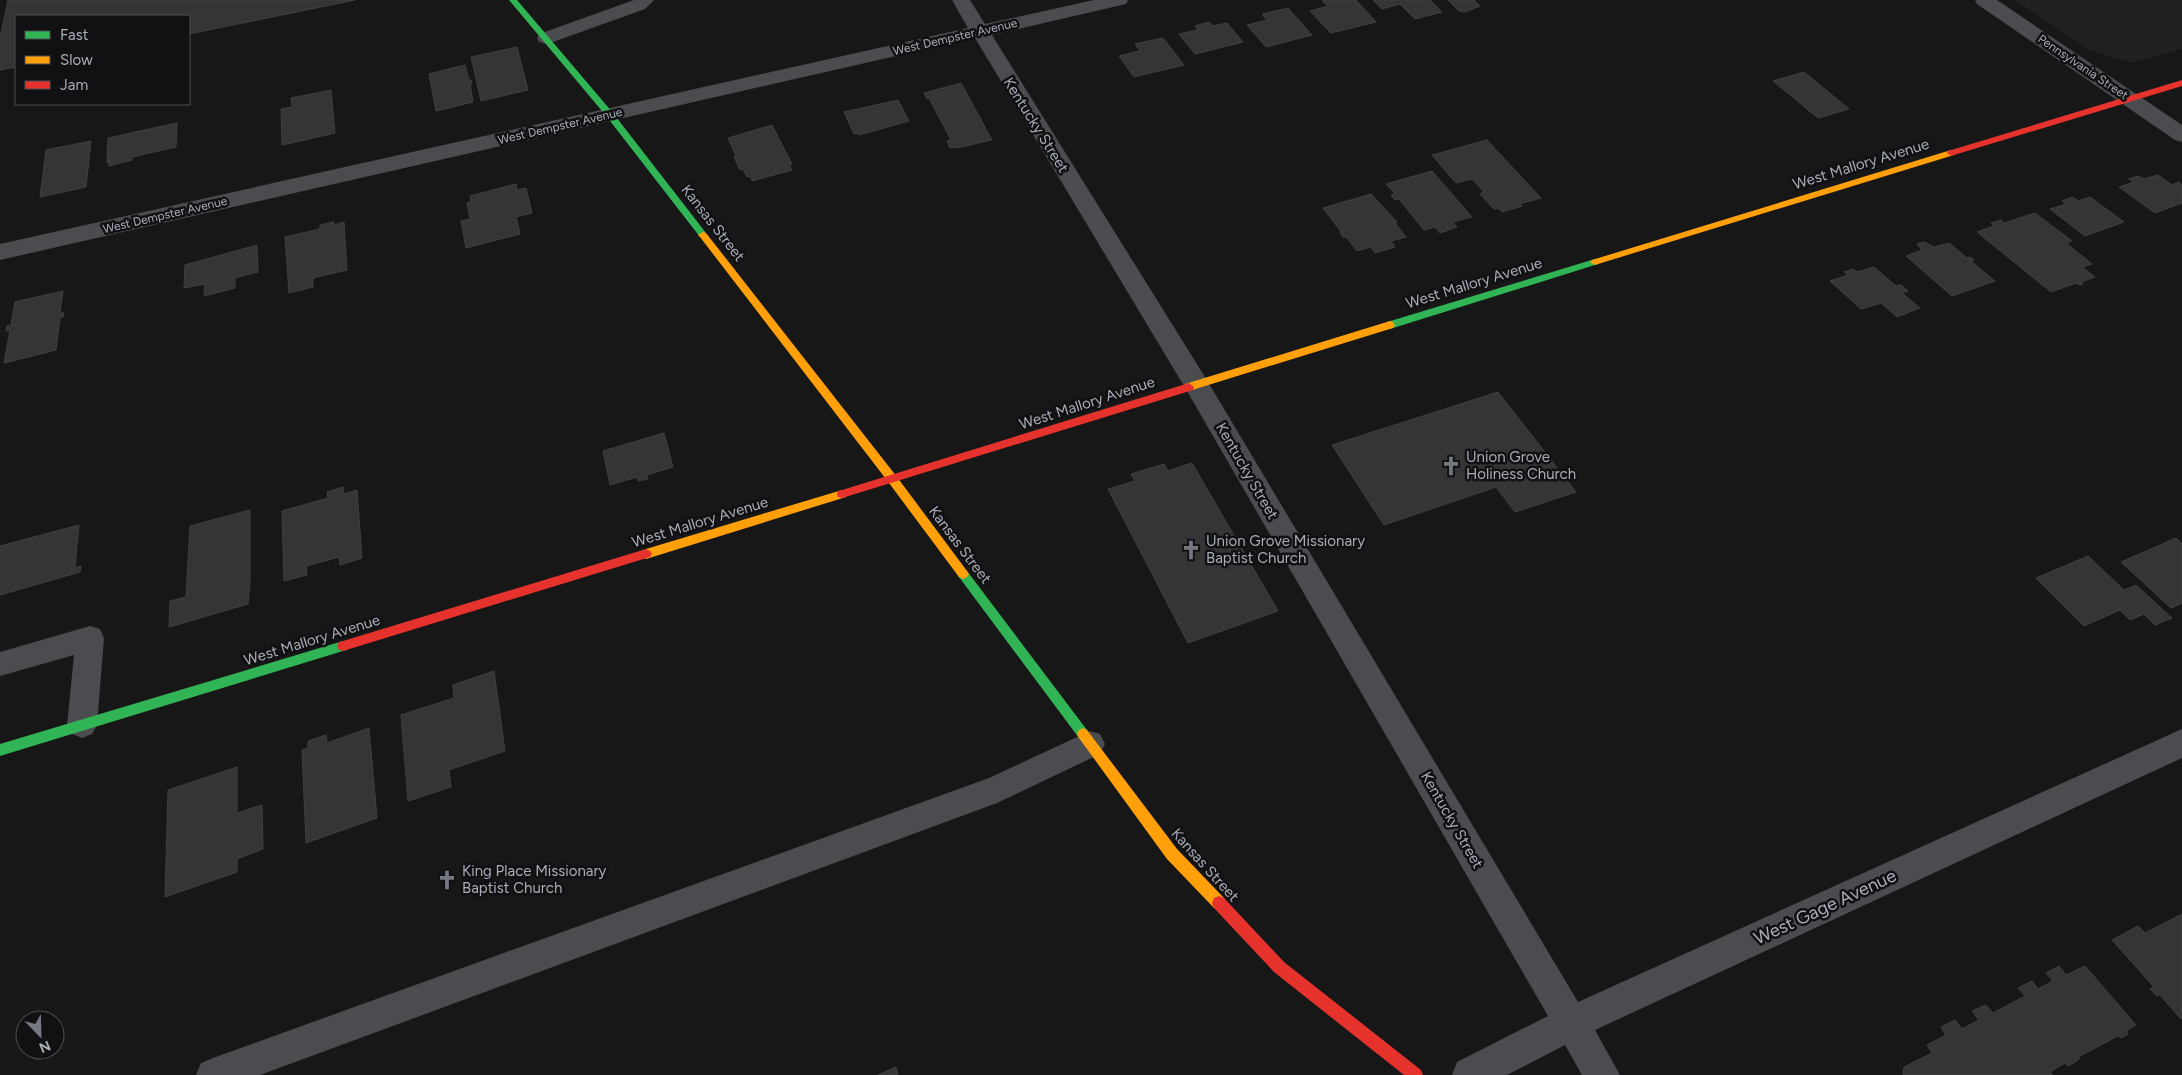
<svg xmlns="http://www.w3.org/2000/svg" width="2182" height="1075" viewBox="0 0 2182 1075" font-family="Figtree,sans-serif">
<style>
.built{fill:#212123}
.building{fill:#353536;stroke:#3f4043}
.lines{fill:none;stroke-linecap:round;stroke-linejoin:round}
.lane{fill:#4b4c50;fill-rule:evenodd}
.street{fill:#4b4c50;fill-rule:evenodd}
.fast{fill:#30b455;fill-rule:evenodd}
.slow{fill:#ff9f0a;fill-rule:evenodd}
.jam{fill:#e5322d;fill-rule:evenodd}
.labels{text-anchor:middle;stroke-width:5;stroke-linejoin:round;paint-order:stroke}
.far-street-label{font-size:12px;fill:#a8adb8;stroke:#111113}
.street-label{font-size:15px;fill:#a8adb8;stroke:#111113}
.poi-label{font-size:15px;fill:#a8adb8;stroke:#111113;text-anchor:start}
.near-street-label{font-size:18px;fill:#a8adb8;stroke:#111113}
</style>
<rect width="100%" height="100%" fill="#171717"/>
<!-- built -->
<polygon class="built" points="2015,0 2182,0 2182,49 2131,63 2087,49"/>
<!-- building -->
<g class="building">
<polygon points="8,0 355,0 189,34 189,16 16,16 16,67 0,70 0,38"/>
<polygon points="1356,0 1376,22 1331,33 1310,11 1328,6 1322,1 1325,0"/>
<polygon points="1373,0 1430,0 1442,12 1415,19 1400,4 1382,9"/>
<polygon points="1448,0 1474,0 1480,6 1465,12 1459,11"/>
<polygon points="1288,8 1312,35 1266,47 1247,25 1267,20 1262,14"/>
<polygon points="1209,22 1213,26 1227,23 1243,42 1195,54 1179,34 1198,30 1195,26"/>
<polygon points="1163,38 1184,65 1134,77 1119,56 1140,51 1135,44"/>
<polygon points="517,47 528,90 481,101 471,57"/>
<polygon points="465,65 469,80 471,80 472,84 470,84 473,102 436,111 429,74"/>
<polygon points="1804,72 1849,109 1818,118 1773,81"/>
<polygon points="961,83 992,140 956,148 955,147 950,148 947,141 951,140 929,98 927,99 924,93"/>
<polygon points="331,90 335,133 282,145 281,109 292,107 291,98"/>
<polygon points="898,100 909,121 859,135 858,133 854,134 844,112"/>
<polygon points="177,123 176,147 132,157 132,160 109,166 109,162 107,163 108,138"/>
<polygon points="772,125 792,164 789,165 792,170 752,181 750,176 747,177 743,169 740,170 734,157 736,156 728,138"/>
<polygon points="1487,140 1541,198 1519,204 1522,206 1502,212 1498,208 1494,209 1480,194 1484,192 1472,179 1456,183 1432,155"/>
<polygon points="91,141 86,187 40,197 46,150"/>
<polygon points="1432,171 1472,217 1453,222 1457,227 1440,233 1435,227 1424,230 1399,199 1395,200 1391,195 1395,194 1386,184"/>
<polygon points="2158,175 2172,185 2179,182 2182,185 2182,203 2155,213 2119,187 2134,182 2129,179 2138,176 2144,179"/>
<polygon points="516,184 517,190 526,188 532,213 516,217 520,234 466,248 461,221 470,219 467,203 471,202 470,196"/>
<polygon points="1371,194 1397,222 1395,223 1406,237 1391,241 1395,247 1375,253 1371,247 1357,251 1346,237 1343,237 1340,233 1342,233 1323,208"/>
<polygon points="2073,197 2078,201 2090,197 2124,222 2085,236 2050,209 2066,204 2062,201"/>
<polygon points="2035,213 2072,241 2066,243 2092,264 2082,267 2095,277 2081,282 2083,284 2079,285 2076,283 2051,292 1977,232 1994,226 1991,223 2001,220 2004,223"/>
<polygon points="334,222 334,225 344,222 347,270 313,278 313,287 289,293 285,237 320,229 320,225"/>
<polygon points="1924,242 1934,247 1949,243 1967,258 1970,257 1974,260 1971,261 1995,281 1952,296 1906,256 1922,250 1917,244"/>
<polygon points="257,245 258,272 235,278 235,288 204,296 205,284 184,288 185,265"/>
<polygon points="1874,267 1896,286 1901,285 1908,291 1902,293 1920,308 1897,317 1881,303 1861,309 1830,281 1848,275 1844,272 1853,269 1857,272"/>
<polygon points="63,291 60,313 64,313 63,317 60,318 56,350 4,363 10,330 6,331 7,326 11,325 15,302"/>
<polygon points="1498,392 1576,492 1515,512 1496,487 1384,525 1332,445"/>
<polygon points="664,433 673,467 647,475 648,479 638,481 637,477 610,485 603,451"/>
<polygon points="1192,463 1278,611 1188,643 1108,489 1135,481 1131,474 1164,464 1168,471"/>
<polygon points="343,487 344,494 357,490 362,558 340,565 339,557 306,566 307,575 284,581 282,511 328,498 327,492"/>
<polygon points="250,510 250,582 248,604 169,627 170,601 186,597 190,526"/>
<polygon points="79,525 75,568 81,566 80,572 0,595 0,546"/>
<polygon points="2176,538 2182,544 2182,603 2171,608 2121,562"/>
<polygon points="2088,556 2124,590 2136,585 2172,618 2155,625 2144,614 2130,620 2120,610 2084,626 2036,578"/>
<polygon points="494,671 505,751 449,770 451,787 408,801 401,715 454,698 453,685"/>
<polygon points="369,728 377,818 306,843 302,750 308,748 308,741 326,735 327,743"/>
<polygon points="237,767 237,813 262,805 263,849 237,859 237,872 165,897 168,790"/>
<polygon points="2182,914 2182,1018 2181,1019 2160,995 2157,996 2150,989 2154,987 2112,940 2138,926 2145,933"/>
<polygon points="2059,966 2066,975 2085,966 2136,1025 2126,1031 2128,1034 2121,1038 2118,1036 2078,1057 2080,1059 2076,1059 2077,1061 2068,1066 2065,1063 2050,1072 2053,1075 1903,1075 1904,1067 1932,1053 1927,1045 1946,1035 1941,1027 1955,1020 1962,1029 1979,1020 1972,1011 1986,1005 1993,1013 2025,996 2018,988 2032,981 2038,989 2053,981 2046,973"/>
<polygon points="896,1067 898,1075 878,1075"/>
</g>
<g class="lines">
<!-- lane -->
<g class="lane">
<polygon points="634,0 654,0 645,9 553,42 546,44 539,42 537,38 539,34"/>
<polygon points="90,626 100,629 104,638 97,725 92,734 82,738 72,734 67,725 74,655 0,676 0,652"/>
<polygon points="1090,731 1100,734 1105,744 1100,754 997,803 260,1075 196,1075 201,1063 213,1058 989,778"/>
</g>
<!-- street -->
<g class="street">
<polygon points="952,0 970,0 985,24 1094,0 1128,0 1126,4 992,35 1205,377 1578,1002 2182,729 2182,758 1595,1030 1620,1075 1582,1075 1565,1045 1507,1075 1452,1075 1457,1062 1548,1016 1187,391 975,38 0,260 0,244 968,28"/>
<polygon points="1975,0 1997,0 2182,125 2182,142 2175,140 1977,4"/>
</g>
<!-- fast -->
<g class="fast">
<polygon points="509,0 517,0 613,113 706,233 706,237 700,237 607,117"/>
<polygon points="1595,259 1600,262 1598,264 1390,329 1385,325 1387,322"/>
<polygon points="963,569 967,571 1087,730 1089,734 1087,738 1083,740 1079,738 959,577 957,574 959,571"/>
<polygon points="343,641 347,642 349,646 347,650 343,651 0,756 0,744"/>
</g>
<!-- slow -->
<g class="slow">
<polygon points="1951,150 1955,153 1954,155 1598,264 1595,265 1590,262 1592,260"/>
<polygon points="703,232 706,233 897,477 967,571 969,574 967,577 963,579 959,577 889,483 700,237 698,235"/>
<polygon points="1390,321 1393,322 1395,325 1393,328 1189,391 1184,387 1185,384"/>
<polygon points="842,490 846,491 847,494 846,497 646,559 642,557 640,554 642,551 646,549"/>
<polygon points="1083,728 1087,730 1177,849 1224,898 1226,903 1224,908 1219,910 1214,908 1167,859 1079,738 1077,734 1079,730"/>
</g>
<!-- jam -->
<g class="jam">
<polygon points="2182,80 2182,86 1954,155 1951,156 1947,153 1948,151"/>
<polygon points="1189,383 1194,387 1193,390 842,498 838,497 837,494 838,491 842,490"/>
<polygon points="646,549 650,551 652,554 650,557 343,651 339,650 337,646 339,642 343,641"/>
<polygon points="1219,896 1224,898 1284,962 1421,1070 1423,1075 1404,1075 1274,972 1214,908 1212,903 1214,898"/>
</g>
</g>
<!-- icons -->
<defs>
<symbol id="church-bare" viewBox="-9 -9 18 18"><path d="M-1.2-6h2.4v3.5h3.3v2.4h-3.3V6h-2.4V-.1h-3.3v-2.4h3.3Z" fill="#757880" stroke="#111113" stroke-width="2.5" paint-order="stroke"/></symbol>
</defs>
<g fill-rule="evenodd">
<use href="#church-bare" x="1437" y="452" width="28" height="28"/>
<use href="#church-bare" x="1177" y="536" width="28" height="28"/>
<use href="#church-bare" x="433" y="866" width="28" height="28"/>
</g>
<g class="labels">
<!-- far-street labels -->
<g class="far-street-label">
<text transform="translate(955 37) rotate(-13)" y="4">West Dempster Avenue</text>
<text transform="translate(2083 67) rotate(34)" y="4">Pennsylvania Street</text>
<text transform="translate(560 126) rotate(-13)" y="4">West Dempster Avenue</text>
<text transform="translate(165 215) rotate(-13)" y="4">West Dempster Avenue</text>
</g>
<!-- street labels -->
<g class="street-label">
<text transform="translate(1036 125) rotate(58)" y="5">Kentucky Street</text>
<text transform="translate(1861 164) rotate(-17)" y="5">West Mallory Avenue</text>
<text transform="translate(713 223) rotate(52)" y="5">Kansas Street</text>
<text transform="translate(1474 283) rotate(-17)" y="5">West Mallory Avenue</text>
<text transform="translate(1087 403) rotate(-18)" y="5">West Mallory Avenue</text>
<text transform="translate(1247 471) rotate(60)" y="5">Kentucky Street</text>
<text transform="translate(700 522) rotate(-17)" y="5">West Mallory Avenue</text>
<text transform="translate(960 545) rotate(53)" y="5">Kansas Street</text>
<text transform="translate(312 640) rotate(-17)" y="5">West Mallory Avenue</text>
<text transform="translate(1452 820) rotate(60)" y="5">Kentucky Street</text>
<text transform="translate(1205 865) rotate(48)" y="5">Kansas Street</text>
</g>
<!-- poi labels -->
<g class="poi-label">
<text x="1466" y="462">Union Grove<tspan x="1466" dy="17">Holiness Church</tspan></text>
<text x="1206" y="546">Union Grove Missionary<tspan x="1206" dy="17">Baptist Church</tspan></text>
<text x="462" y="876">King Place Missionary<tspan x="462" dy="17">Baptist Church</tspan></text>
</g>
<!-- near-street labels -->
<g class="near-street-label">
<text transform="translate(1825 907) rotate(-25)" y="6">West Gage Avenue</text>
</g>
</g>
<!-- legend -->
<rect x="15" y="15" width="175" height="90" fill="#111113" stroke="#4d4f55"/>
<rect x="25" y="31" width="25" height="8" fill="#30b455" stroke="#4d4f55"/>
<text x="60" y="40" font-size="15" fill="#a8adb8">Fast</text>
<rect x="25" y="56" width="25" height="8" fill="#ff9f0a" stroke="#4d4f55"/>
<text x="60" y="65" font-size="15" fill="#a8adb8">Slow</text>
<rect x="25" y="81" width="25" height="8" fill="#e5322d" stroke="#4d4f55"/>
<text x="60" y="90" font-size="15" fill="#a8adb8">Jam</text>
<!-- north arrow -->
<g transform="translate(40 1035) rotate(157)"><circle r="24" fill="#111113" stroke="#4d4f55"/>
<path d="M0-4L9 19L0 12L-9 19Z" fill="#757880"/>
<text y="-8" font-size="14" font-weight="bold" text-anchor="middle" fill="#a8adb8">N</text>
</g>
</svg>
